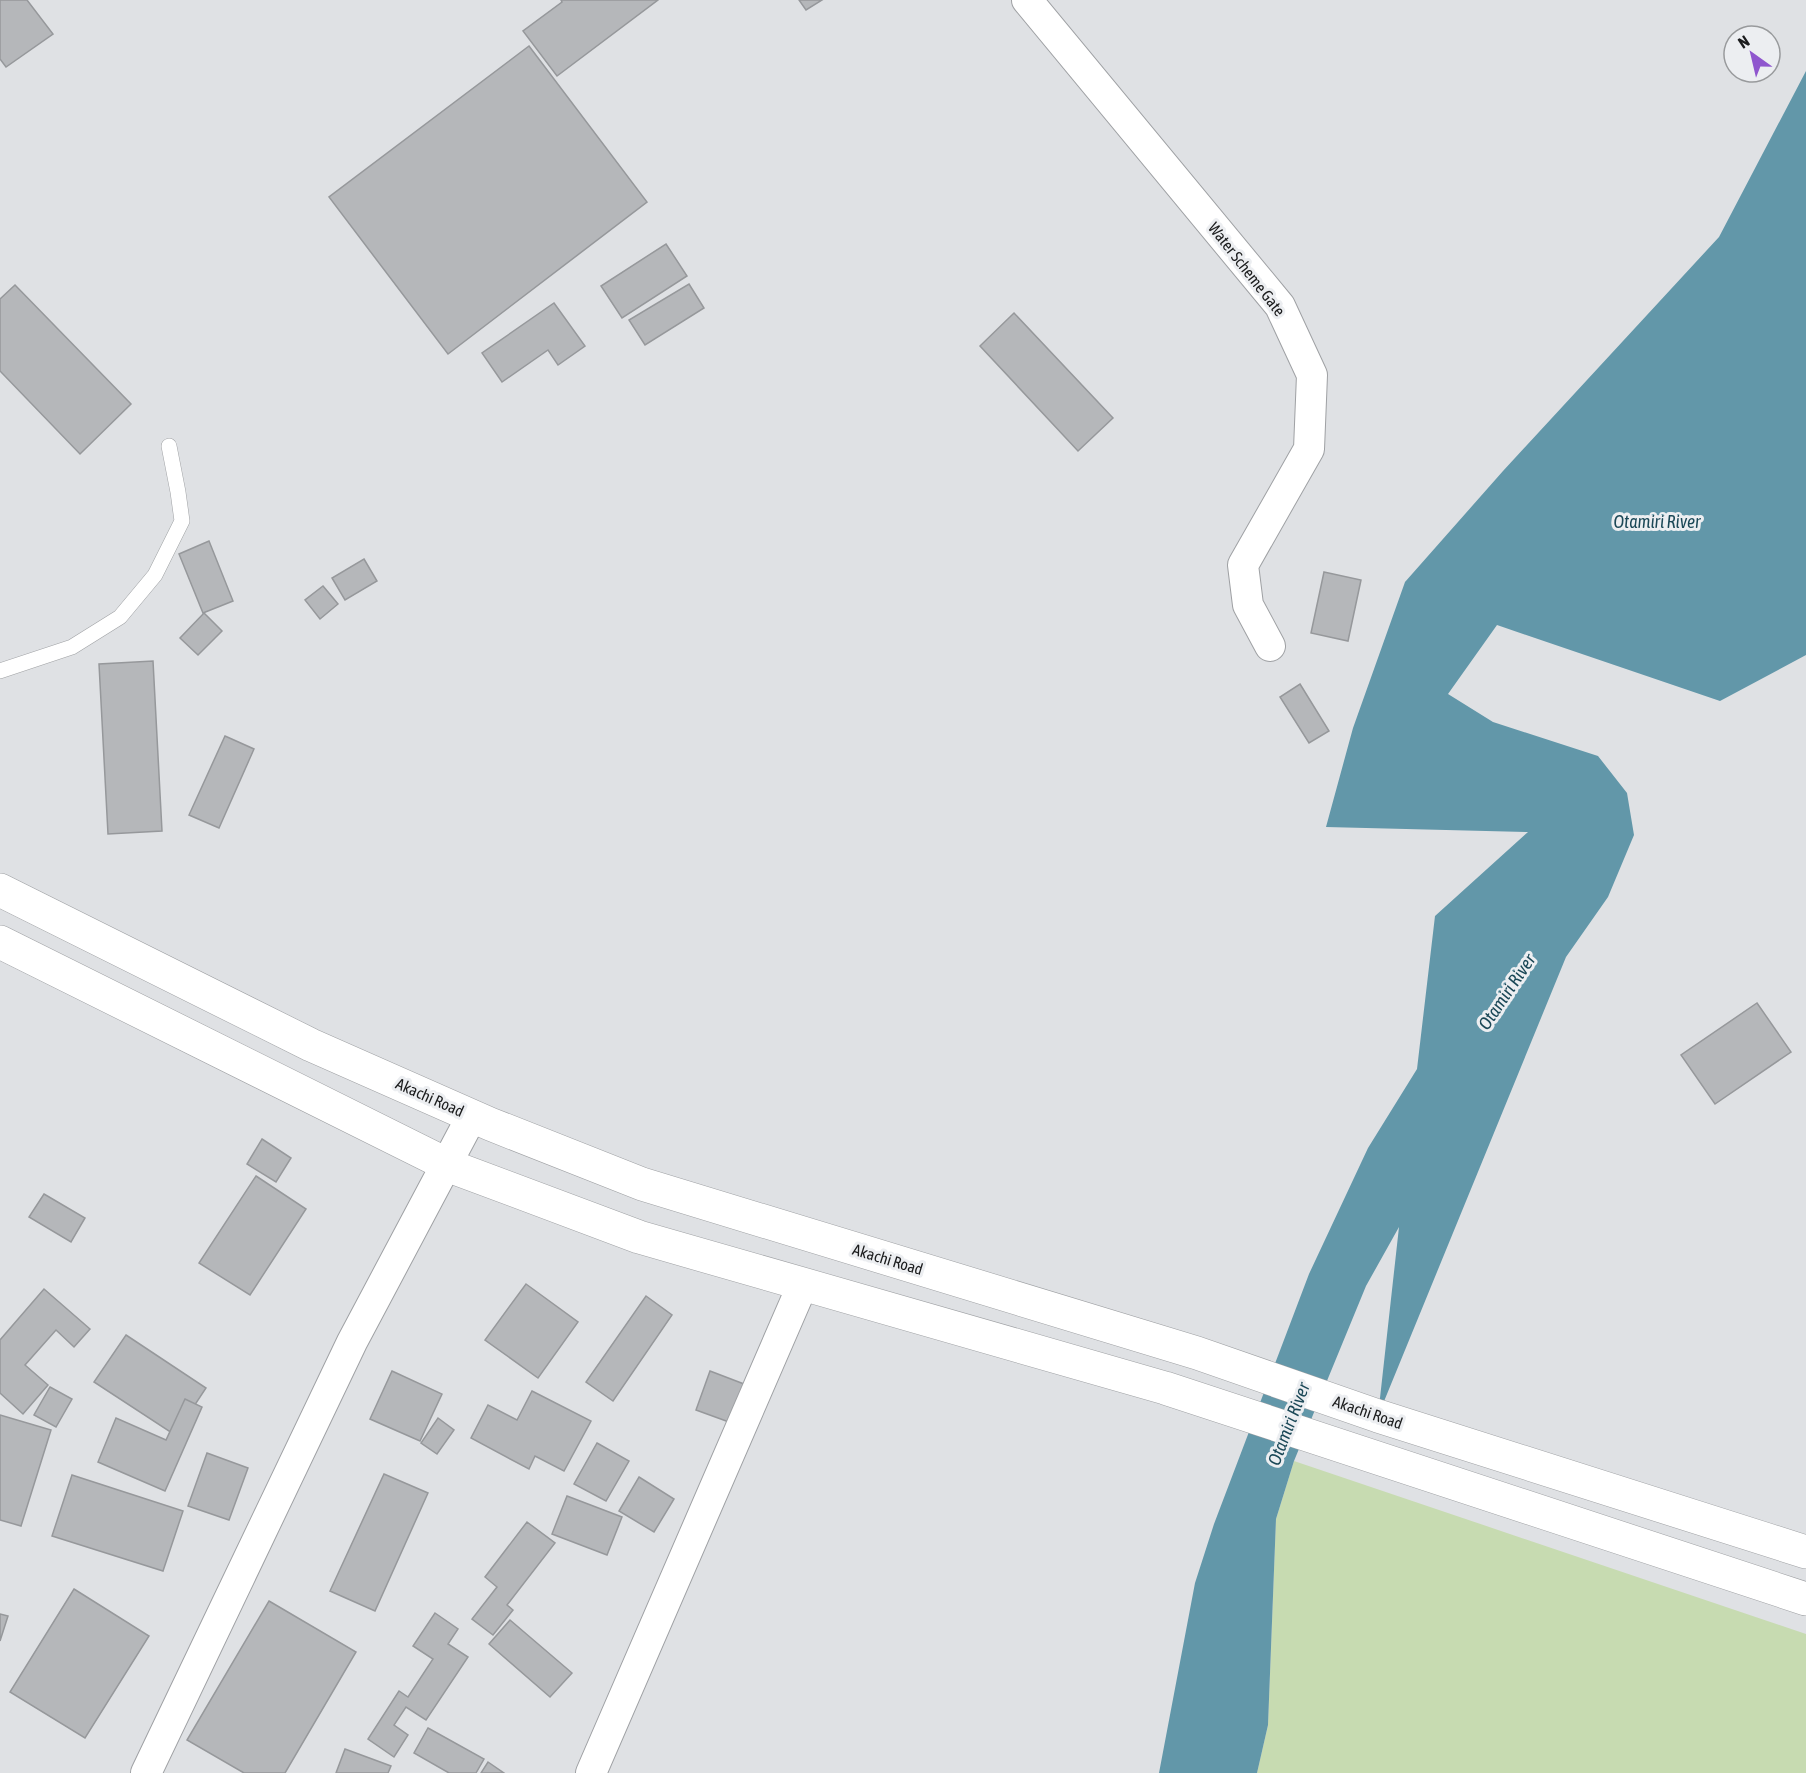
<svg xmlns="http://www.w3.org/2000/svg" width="1806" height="1773" viewBox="0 0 1806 1773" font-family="'Asap Condensed',sans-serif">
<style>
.green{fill:#c7dbb1}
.water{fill:#6297a9}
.building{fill:#b5b7ba;stroke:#96989b;stroke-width:1.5}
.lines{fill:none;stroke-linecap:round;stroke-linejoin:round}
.service-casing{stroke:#9fa1a4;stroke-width:16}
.minor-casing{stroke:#9fa1a4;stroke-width:32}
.secondary-casing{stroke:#9fa1a4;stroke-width:34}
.service{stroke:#fff;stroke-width:15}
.minor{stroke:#fff;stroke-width:30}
.secondary{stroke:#fff;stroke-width:33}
.labels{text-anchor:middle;stroke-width:6;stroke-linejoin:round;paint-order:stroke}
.street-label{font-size:16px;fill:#1b1c1d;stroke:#eceef1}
.water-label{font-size:18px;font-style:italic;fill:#1b4857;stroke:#eceef1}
</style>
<rect width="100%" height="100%" fill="#dfe1e4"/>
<path class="green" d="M1294 1461 1806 1634V1773H1257L1268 1725 1276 1519Z"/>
<path class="water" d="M1806 71V655L1720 701 1497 625 1448 694 1493 722 1598 756 1627 793 1634 835 1608 897 1566 957 1378 1416 1399 1227 1366 1286 1294 1461 1276 1519 1268 1725 1257 1773H1159L1195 1583 1214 1524 1309 1274 1368 1148 1417 1069 1435 916 1528 832 1326 827 1353 728 1405 582 1503 471 1719 237Z"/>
<g class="building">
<path d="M0 0H27L53 34 6 67 0 59Z"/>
<path d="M561 0H658L557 76 523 31 562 2Z"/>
<path d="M799 0H822L806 10Z"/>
<path d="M529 46 647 202 448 354 329 197Z"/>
<path d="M666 244 687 276 622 318 601 286Z"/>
<path d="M689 284 704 308 645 345 629 320Z"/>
<path d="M15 285 131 404 80 454 0 371V299Z"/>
<path d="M554 303 585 346 558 365 548 350 502 382 482 353Z"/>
<path d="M1014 313 1113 418 1078 451 980 346Z"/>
<path d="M209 541 233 601 203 613 179 554Z"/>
<path d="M364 559 377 581 345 600 332 578Z"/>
<path d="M1324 572 1361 580 1348 641 1311 633Z"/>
<path d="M323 586 338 604 320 619 305 600Z"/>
<path d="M204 613 222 631 198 655 180 638Z"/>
<path d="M153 661 162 831 108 834 99 664Z"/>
<path d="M1300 684 1329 731 1309 743 1280 697Z"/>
<path d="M225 736 254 749 219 828 189 815Z"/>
<path d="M1757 1003 1791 1052 1715 1104 1681 1055Z"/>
<path d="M262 1139 291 1158 276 1182 247 1164Z"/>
<path d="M256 1176 306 1209 250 1295 199 1263Z"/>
<path d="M44 1194 85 1218 71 1242 29 1217Z"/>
<path d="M526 1284 578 1322 538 1378 485 1340Z"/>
<path d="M44 1289 90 1329 74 1347 56 1330 25 1365 48 1385 23 1414 0 1393V1340Z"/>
<path d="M646 1296 672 1315 613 1401 586 1382Z"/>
<path d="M126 1335 206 1388 175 1435 94 1382Z"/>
<path d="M392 1371 442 1394 420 1441 370 1419Z"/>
<path d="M710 1371 744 1384 729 1422 696 1410Z"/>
<path d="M50 1387 72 1399 56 1427 34 1415Z"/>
<path d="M532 1391 591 1421 564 1471 535 1456 529 1469 471 1438 488 1405 517 1420Z"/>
<path d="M185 1399 202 1407 165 1491 98 1462 116 1418 166 1440Z"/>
<path d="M0 1415 51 1430 21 1526 0 1520Z"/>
<path d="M438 1418 454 1430 437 1454 421 1443Z"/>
<path d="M597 1443 629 1461 606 1501 574 1484Z"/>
<path d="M207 1453 248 1468 229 1520 188 1506Z"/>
<path d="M384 1474 428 1493 375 1611 330 1591Z"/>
<path d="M72 1475 183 1511 163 1571 52 1536Z"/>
<path d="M639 1477 674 1499 654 1532 619 1511Z"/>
<path d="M567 1496 622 1517 607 1555 552 1534Z"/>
<path d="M527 1522 555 1543 507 1605 513 1610 493 1635 472 1619 497 1587 485 1577Z"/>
<path d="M74 1589 149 1636 85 1738 10 1692Z"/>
<path d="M269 1601 356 1652 285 1773H244L187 1740Z"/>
<path d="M435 1613 458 1629 448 1644 468 1657 426 1720 406 1707 394 1725 408 1735 394 1757 368 1739 399 1691 408 1697 433 1659 413 1646Z"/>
<path d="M0 1614 8 1616 0 1641Z"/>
<path d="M510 1620 572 1673 550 1697 489 1644Z"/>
<path d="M428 1728 484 1759 476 1773H449L414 1753Z"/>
<path d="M345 1749 391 1766 388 1773H336Z"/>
<path d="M488 1762 504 1773H481Z"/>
</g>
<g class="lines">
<defs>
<path id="service" d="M0 671 72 647 120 617 155 575 182 521 178 492 169 446"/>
<g id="minor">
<path d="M1027 0 1280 306 1312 375 1309 449 1243 565 1248 605 1270 646"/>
<path d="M146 1773 352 1342 472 1116"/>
<path d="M591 1773 803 1284"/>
</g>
<g id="secondary">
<path d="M0 890 311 1045 490 1124 642 1184 1197 1353 1378 1416 1806 1552"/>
<path d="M0 942 452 1167 639 1237 1165 1388 1806 1599"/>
</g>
</defs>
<use href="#service" class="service-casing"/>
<use href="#minor" class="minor-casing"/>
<use href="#secondary" class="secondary-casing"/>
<use href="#service" class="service"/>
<use href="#minor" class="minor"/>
<use href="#secondary" class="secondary"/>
</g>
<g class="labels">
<g class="street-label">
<text transform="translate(1247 269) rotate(52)" y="6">Water Scheme Gate</text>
<text transform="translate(430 1097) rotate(24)" y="6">Akachi Road</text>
<text transform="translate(888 1259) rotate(17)" y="6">Akachi Road</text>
<text transform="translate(1368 1412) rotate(19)" y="6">Akachi Road</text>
</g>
<g class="water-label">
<text x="1657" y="528">Otamiri River</text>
<text transform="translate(1507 992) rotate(-56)" y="6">Otamiri River</text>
<text transform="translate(1289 1424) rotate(-69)" y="6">Otamiri River</text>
</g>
</g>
<g transform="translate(1752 54) rotate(326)"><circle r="28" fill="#eceef1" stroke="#989a9c" stroke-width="1.5"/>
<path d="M0-4.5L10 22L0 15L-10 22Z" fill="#8f56ce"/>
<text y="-9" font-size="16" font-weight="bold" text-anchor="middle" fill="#1b1c1d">N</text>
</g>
</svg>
